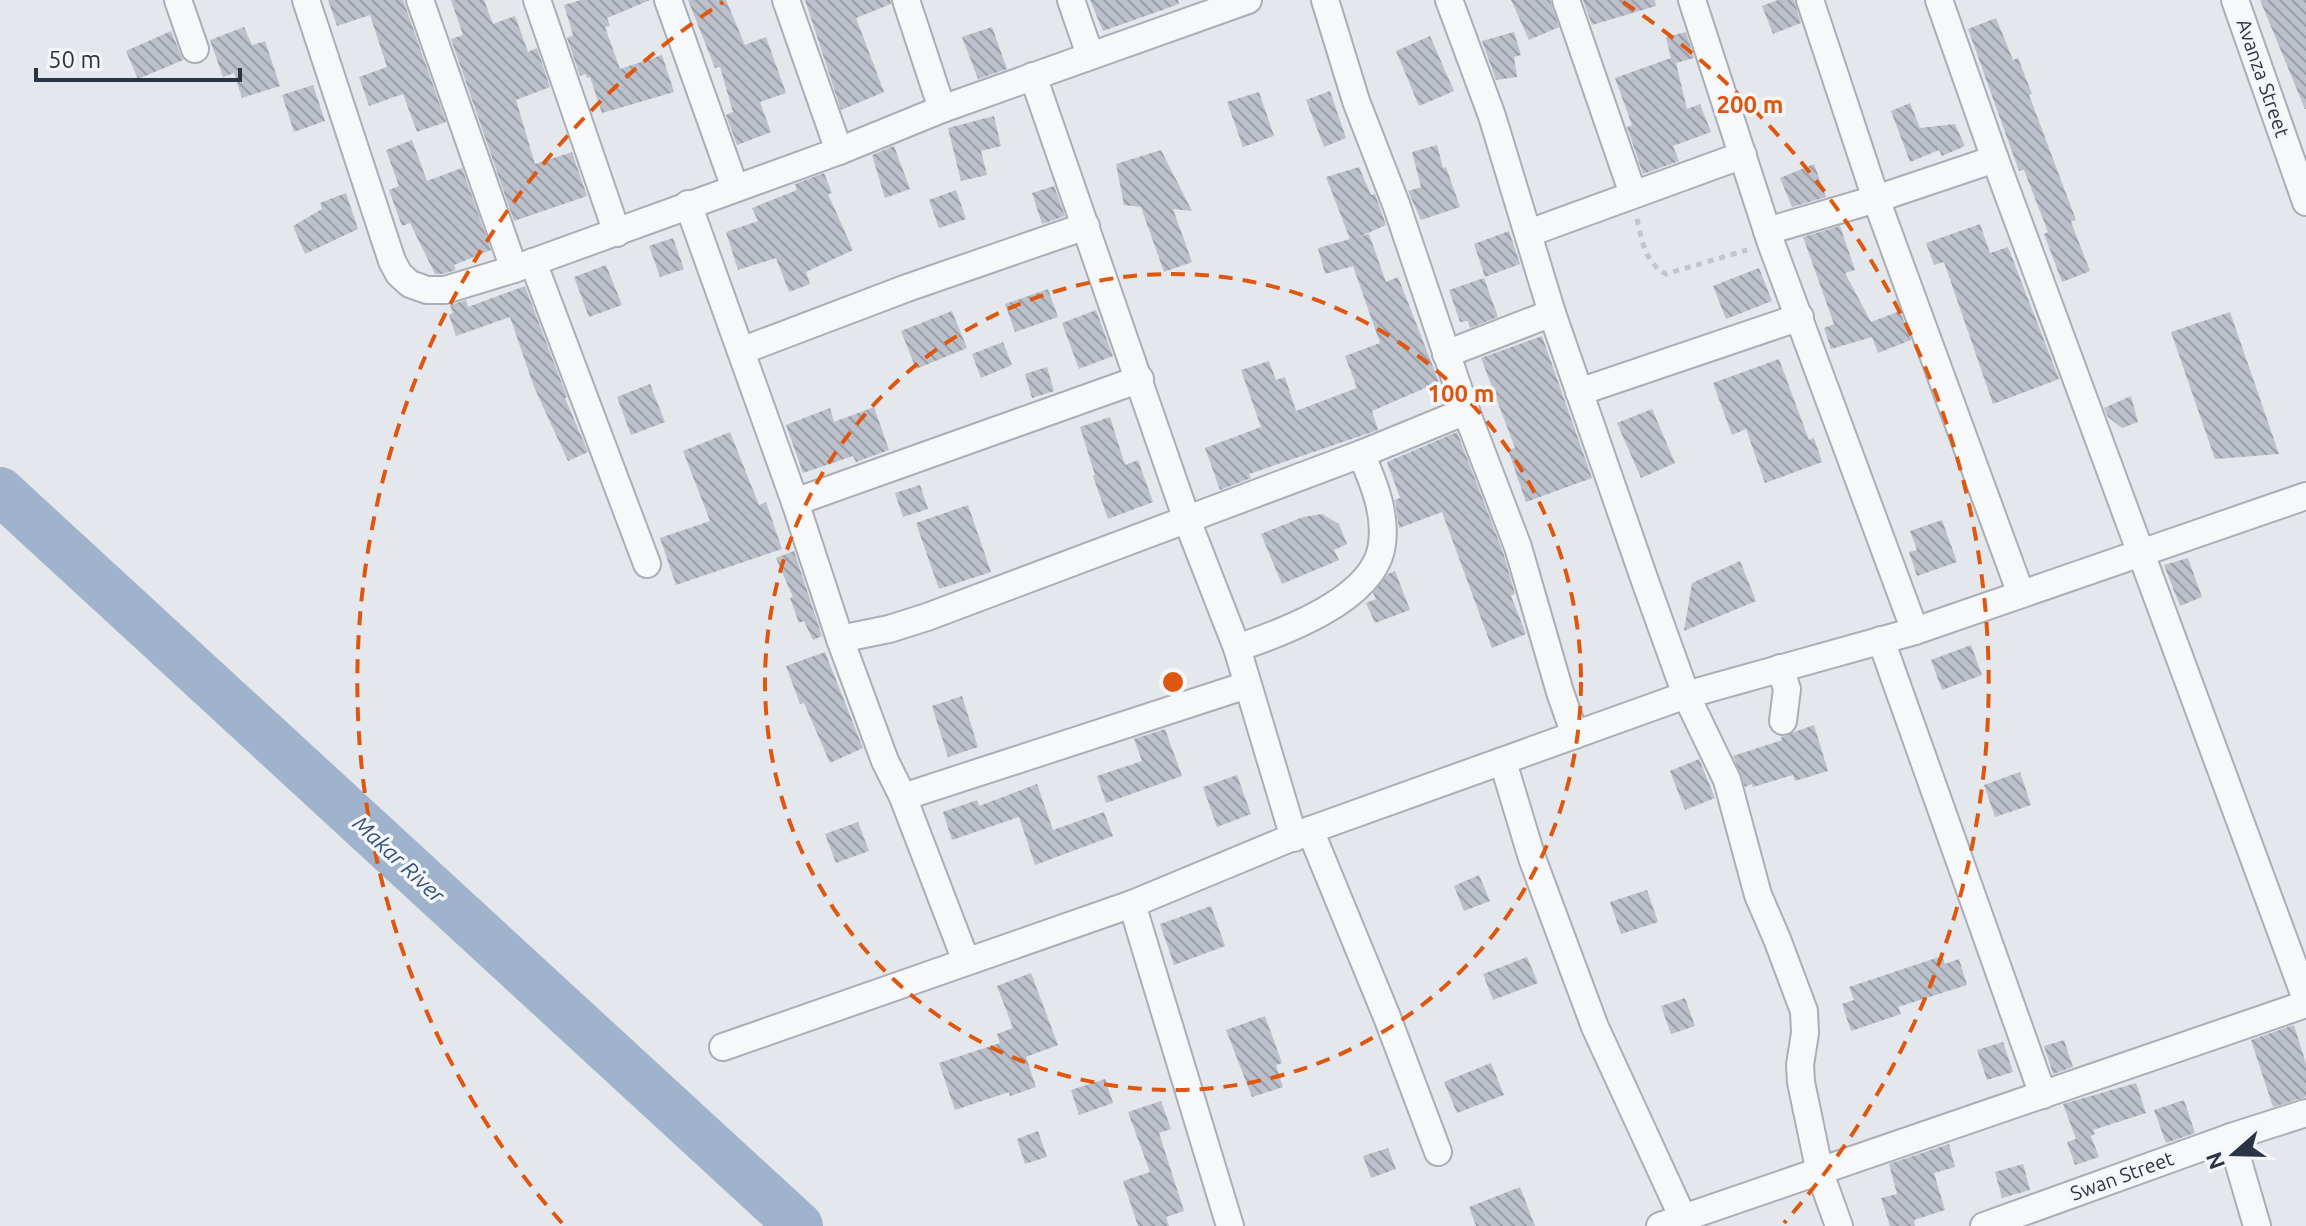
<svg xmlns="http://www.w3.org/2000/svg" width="2306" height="1226" viewBox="0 0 2306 1226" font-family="Ubuntu,sans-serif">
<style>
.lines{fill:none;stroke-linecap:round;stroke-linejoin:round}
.river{stroke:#9fb4cc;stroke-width:48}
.building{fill:url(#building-back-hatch)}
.minor-casing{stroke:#a9aeb7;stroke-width:30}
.path{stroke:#c2c5cb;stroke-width:5;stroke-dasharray:6 6;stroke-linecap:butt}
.minor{stroke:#f7f8fa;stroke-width:26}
.ring{fill:none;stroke:#df570f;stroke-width:4;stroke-dasharray:14 10}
.labels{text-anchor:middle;stroke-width:7;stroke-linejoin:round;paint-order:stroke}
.street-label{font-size:20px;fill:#2b3445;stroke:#f4f6f9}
.water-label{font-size:22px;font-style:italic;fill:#34527a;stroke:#f4f6f9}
.centre{fill:#df570f;stroke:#f4f6f9;stroke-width:4}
.ring-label{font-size:24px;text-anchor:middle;font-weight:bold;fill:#df570f;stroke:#f4f6f9;stroke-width:7;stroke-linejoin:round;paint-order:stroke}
</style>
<defs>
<pattern id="building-back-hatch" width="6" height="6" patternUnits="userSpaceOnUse" patternTransform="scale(2)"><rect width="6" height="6" fill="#bbc0ca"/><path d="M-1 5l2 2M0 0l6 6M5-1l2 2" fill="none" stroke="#989da6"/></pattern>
</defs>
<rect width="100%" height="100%" fill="#e4e7ec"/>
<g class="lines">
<path class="river" d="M0 491 799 1226"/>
</g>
<g class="building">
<path d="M328 0H403L446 122 417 132 403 94 369 106 359 77 387 67 370 15 337 26Z"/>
<path d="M451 0H484L493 24 515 16 528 52 537 48 550 87 516 100 535 164 572 152 587 196 514 221 451 39 463 35Z"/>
<path d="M581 0H650L607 18 610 26 605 27 620 69 662 55 674 92 602 113 590 77 587 78 586 74 580 76 567 38 573 35 564 5Z"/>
<path d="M688 0H726L745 45 766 37 786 93 760 102 771 132 737 145 726 115 733 112 720 67 715 68Z"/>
<path d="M805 0H890L891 4 856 18 884 92 841 110Z"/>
<path d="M1090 0H1178L1179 4 1103 31Z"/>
<path d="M1511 0H1550L1559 27 1529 40Z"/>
<path d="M1583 0H1655L1656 6 1592 25Z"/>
<path d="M1778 0H1794L1801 23 1773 34 1762 6Z"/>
<path d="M2260 0H2306V109H2305Z"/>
<path d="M1996 18 2013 60 2018 58 2032 94 2029 95 2076 220 2071 222 2090 271 2062 282 2044 234 2048 232 2024 170 2019 171 1968 29Z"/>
<path d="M244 27 252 45 265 41 280 86 242 98 234 73 223 77 210 40Z"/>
<path d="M992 27 1007 69 978 79 962 37Z"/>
<path d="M171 31 183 60 138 79 126 51Z"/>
<path d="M1514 32 1521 55 1514 57 1517 77 1496 80 1482 41Z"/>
<path d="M1686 32 1694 58 1676 63 1687 109 1700 104 1711 132 1673 146 1679 161 1643 174 1627 127 1632 125 1615 78 1671 58 1666 37Z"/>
<path d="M1430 36 1454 91 1419 106 1396 51Z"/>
<path d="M313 85 325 121 294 132 282 95Z"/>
<path d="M1330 91 1346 138 1324 147 1306 100Z"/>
<path d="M1259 92 1274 136 1243 147 1227 102Z"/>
<path d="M1910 103 1920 128 1955 124 1965 146 1942 156 1939 150 1910 162 1891 111Z"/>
<path d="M994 116 1001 146 981 151 987 175 961 181 948 128Z"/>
<path d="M412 140 427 181 462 168 491 250 454 265 456 270 443 274H435L410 223 402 226 389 190 399 186 386 150Z"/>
<path d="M1437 145 1443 168 1446 167 1460 207 1421 220 1408 191 1421 187 1412 152Z"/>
<path d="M894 146 910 189 885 198 872 155Z"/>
<path d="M1161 150 1192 211 1173 209 1192 262 1164 272 1141 207 1124 205 1116 164Z"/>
<path d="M1814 164 1826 197 1792 207 1780 178Z"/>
<path d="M1359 167 1371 195 1375 194 1386 225 1359 237 1369 234 1386 282 1398 277 1439 382 1372 411 1378 430 1249 474 1251 478 1220 490 1205 448 1261 427 1241 370 1269 361 1276 380 1285 377 1296 411 1357 388 1345 356 1380 343 1353 266 1325 274 1318 248 1350 239 1326 177Z"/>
<path d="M824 173 832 193 828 194 853 250 806 272 810 284 789 292 776 258 738 270 726 232 758 221 752 208 797 190 795 184Z"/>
<path d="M1054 186 1065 216 1042 224 1032 193Z"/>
<path d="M956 190 966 219 939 228 929 200Z"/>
<path d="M346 193 358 229 305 254 293 226 322 209 320 203Z"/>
<path d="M1980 224 1990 253 2008 247 2059 379 1993 404 1944 262 1934 265 1926 243Z"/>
<path d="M1840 226 1855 270 1845 273 1871 322 1900 311 1911 340 1878 353 1872 337 1831 349 1824 328 1834 324 1803 237Z"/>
<path d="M1509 231 1520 264 1485 277 1474 244Z"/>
<path d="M673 238 684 269 660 277 649 246Z"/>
<path d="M606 265 622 305 589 317 574 277Z"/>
<path d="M1759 268 1772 301 1726 319 1713 286Z"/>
<path d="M1484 278 1498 317 1470 328 1468 321 1460 322 1449 290Z"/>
<path d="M525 286 567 397 565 398 588 452 568 461 534 387 510 317 456 336 449 315 453 313 450 305 466 300 468 307Z"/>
<path d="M1048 289 1058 317 1015 332 1005 304Z"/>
<path d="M1096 310 1113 356 1079 369 1062 323Z"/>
<path d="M952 311 967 348 916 369 901 331Z"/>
<path d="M2230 312 2279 454 2215 459 2171 332Z"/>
<path d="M1542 336 1592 478 1526 502 1508 450 1515 448 1481 358Z"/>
<path d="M1003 342 1012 365 981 378 972 354Z"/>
<path d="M1779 359 1809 440 1814 438 1822 462 1765 483 1746 429 1732 435 1713 383Z"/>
<path d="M1047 367 1054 391 1032 398 1025 374Z"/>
<path d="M650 384 665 422 631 435 617 397Z"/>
<path d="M2131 396 2138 422 2122 428 2108 417 2104 408Z"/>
<path d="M874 407 889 450 856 462 853 456 803 473 786 425 830 408 834 422Z"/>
<path d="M1652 409 1675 463 1641 478 1617 423Z"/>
<path d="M1110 417 1125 465 1138 460 1153 502 1108 519 1093 476 1095 475 1080 427Z"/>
<path d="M730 432 759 505 766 502 782 549 676 585 660 538 710 521 683 451Z"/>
<path d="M1457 432 1503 552 1515 594 1511 596 1526 634 1492 648 1442 512 1399 528 1395 500 1400 498 1387 462Z"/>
<path d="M920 485 928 509 903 517 895 493Z"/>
<path d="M968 505 991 572 939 589 916 523Z"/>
<path d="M1322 514 1339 524 1347 544 1334 550 1339 560 1282 584 1261 534 1303 517Z"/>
<path d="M1942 520 1957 562 1917 576 1909 552 1917 550 1910 531Z"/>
<path d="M794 551 822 636 813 640 804 621 799 623 790 598 793 597 776 558Z"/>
<path d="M2188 558 2202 597 2180 606 2164 565Z"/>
<path d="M1740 561 1756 601 1684 631 1692 583Z"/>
<path d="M1395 571 1410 610 1375 623 1366 603 1376 599 1373 593 1388 574Z"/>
<path d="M1971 645 1982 675 1942 690 1931 660Z"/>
<path d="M825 652 863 748 830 763 804 703 800 704 786 666Z"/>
<path d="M962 696 978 747 948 757 932 706Z"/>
<path d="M1814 725 1828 771 1795 781 1793 775 1753 787 1752 784 1745 787 1733 756 1782 740 1781 737Z"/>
<path d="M1165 729 1182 776 1106 803 1097 776 1142 761 1134 739Z"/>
<path d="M1699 759 1715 798 1685 810 1670 771Z"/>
<path d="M2020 772 2031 805 1995 817 1984 785Z"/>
<path d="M1237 775 1251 814 1217 827 1203 787Z"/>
<path d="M1037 784 1053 830 1104 812 1113 836 1035 865 1019 817 952 840 943 812 977 800 979 806Z"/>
<path d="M858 822 869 851 836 863 825 834Z"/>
<path d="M1479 875 1490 901 1464 911 1454 886Z"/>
<path d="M1647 890 1658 922 1621 934 1610 902Z"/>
<path d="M1211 906 1225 946 1174 965 1160 924Z"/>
<path d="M1942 956 1945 964 1959 959 1967 985 1898 1007 1901 1014 1851 1031 1842 1004 1854 1000 1849 987Z"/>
<path d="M1527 957 1538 983 1493 1000 1483 974Z"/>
<path d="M1031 973 1058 1045 1026 1057 1036 1087 1010 1096 1009 1092 955 1110 939 1063 1000 1043 997 1034 1013 1028 997 986Z"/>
<path d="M1685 998 1695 1026 1671 1034 1661 1006Z"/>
<path d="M1265 1016 1282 1063 1276 1065 1283 1087 1252 1097 1226 1030Z"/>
<path d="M2294 1025 2306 1064V1097L2273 1107 2251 1040Z"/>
<path d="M2064 1040 2073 1067 2053 1074 2044 1046Z"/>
<path d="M2003 1042 2013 1072 1987 1080 1977 1050Z"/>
<path d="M1491 1063 1504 1095 1457 1113 1444 1082Z"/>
<path d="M1105 1079 1113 1103 1079 1115 1071 1090Z"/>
<path d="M2136 1083 2146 1113 2093 1130 2095 1134 2091 1136 2099 1157 2075 1165 2067 1142 2076 1139 2063 1104Z"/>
<path d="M2184 1100 2195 1133 2166 1143 2154 1110Z"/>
<path d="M1161 1101 1171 1129 1159 1133 1184 1211 1166 1217 1161 1201 1169 1226H1138L1123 1181 1150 1172 1128 1112Z"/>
<path d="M1038 1131 1047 1157 1025 1164 1017 1139Z"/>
<path d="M1949 1144 1955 1167 1934 1173 1945 1210 1914 1220 1915 1226H1890L1881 1198 1897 1194 1889 1164Z"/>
<path d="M1388 1148 1396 1169 1371 1178 1363 1156Z"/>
<path d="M2023 1164 2030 1190 2002 1198 1995 1172Z"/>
<path d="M1520 1187 1535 1226H1476L1469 1207Z"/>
</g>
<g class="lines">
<defs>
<g id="minor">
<path d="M178 0 195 49"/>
<path d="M306 0 392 261 399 274 410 284 427 290H445L514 269 839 151 942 109 1248 0"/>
<path d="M420 0 514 269"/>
<path d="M537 0 617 233"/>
<path d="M668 0 735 188"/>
<path d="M786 0 839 151"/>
<path d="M906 0 942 109"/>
<path d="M1071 0 1090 55"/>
<path d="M1325 0 1356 101 1396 204 1466 411 1518 547 1560 692 1575 735"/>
<path d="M1449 0 1492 116 1552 313 1645 581 1686 695 1727 780 1758 895 1777 939 1804 1011 1805 1033 1800 1065 1801 1082 1820 1173 1839 1226"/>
<path d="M1566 0 1633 194"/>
<path d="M1692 0 1771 243 1915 631"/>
<path d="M1810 0 1876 199 2021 594"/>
<path d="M1939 0 1995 159 2306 999"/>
<path d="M2235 0 2306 202"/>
<path d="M1033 76 1187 520 1237 648 1294 838"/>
<path d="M688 204 795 502 840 639 885 761 903 797 966 961"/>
<path d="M1767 231 1876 199 1995 159"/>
<path d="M1529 233 1743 155"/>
<path d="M533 262 647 564"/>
<path d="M741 351 907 288 1086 226"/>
<path d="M1446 354 1552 313"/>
<path d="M1579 392 1800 317"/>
<path d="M795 502 1140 379"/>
<path d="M840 639 889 629 927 617 1361 454 1466 411"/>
<path d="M1881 640 2043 1095"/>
<path d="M1237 648C1282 633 1369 601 1381 550 1388 517 1374 483 1361 454"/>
<path d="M1780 668 1787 689 1783 721"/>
<path d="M1503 762 1532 858 1595 1027 1683 1218"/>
<path d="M903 797 1247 685"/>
<path d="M1310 830 1387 1017 1438 1152"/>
<path d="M1132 904 1230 1226"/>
<path d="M723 1047 1132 904 1310 830 1686 695 1915 631 2306 496"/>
<path d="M2231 1137 2257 1226"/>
<path d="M1660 1226 2306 1004"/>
<path d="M1984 1226 2231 1137 2306 1113"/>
</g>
</defs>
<use href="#minor" class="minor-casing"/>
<path class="path" d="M1637 219C1642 241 1645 263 1666 274L1747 250"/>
<use href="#minor" class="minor"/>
</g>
<g class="ring">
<circle cx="1173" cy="682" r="408"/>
<path d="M562 1223A816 816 0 0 1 723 2M1623 2A816 816 0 0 1 1784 1223"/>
</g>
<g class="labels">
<g class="street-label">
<text transform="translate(2263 78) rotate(71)" y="7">Avanza Street</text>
<text transform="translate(2122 1176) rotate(-20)" y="7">Swan Street</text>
</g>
<g class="water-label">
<text transform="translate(399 859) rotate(43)" y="8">Makar River</text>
</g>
</g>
<circle cx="1173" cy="682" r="12" class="centre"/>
<g class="ring-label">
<text x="1750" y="113">200 m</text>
<text x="1461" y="402">100 m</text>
</g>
<g transform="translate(2234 1154) rotate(250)" stroke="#f4f6f9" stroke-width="6" paint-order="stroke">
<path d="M0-6L14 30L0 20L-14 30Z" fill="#2b3445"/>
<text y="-12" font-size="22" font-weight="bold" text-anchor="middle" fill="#2b3445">N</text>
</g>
<path d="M36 68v12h204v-12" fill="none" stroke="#2b3445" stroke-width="4"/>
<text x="48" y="68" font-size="24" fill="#2b3445" stroke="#f4f6f9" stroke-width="6" paint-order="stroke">50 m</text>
</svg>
